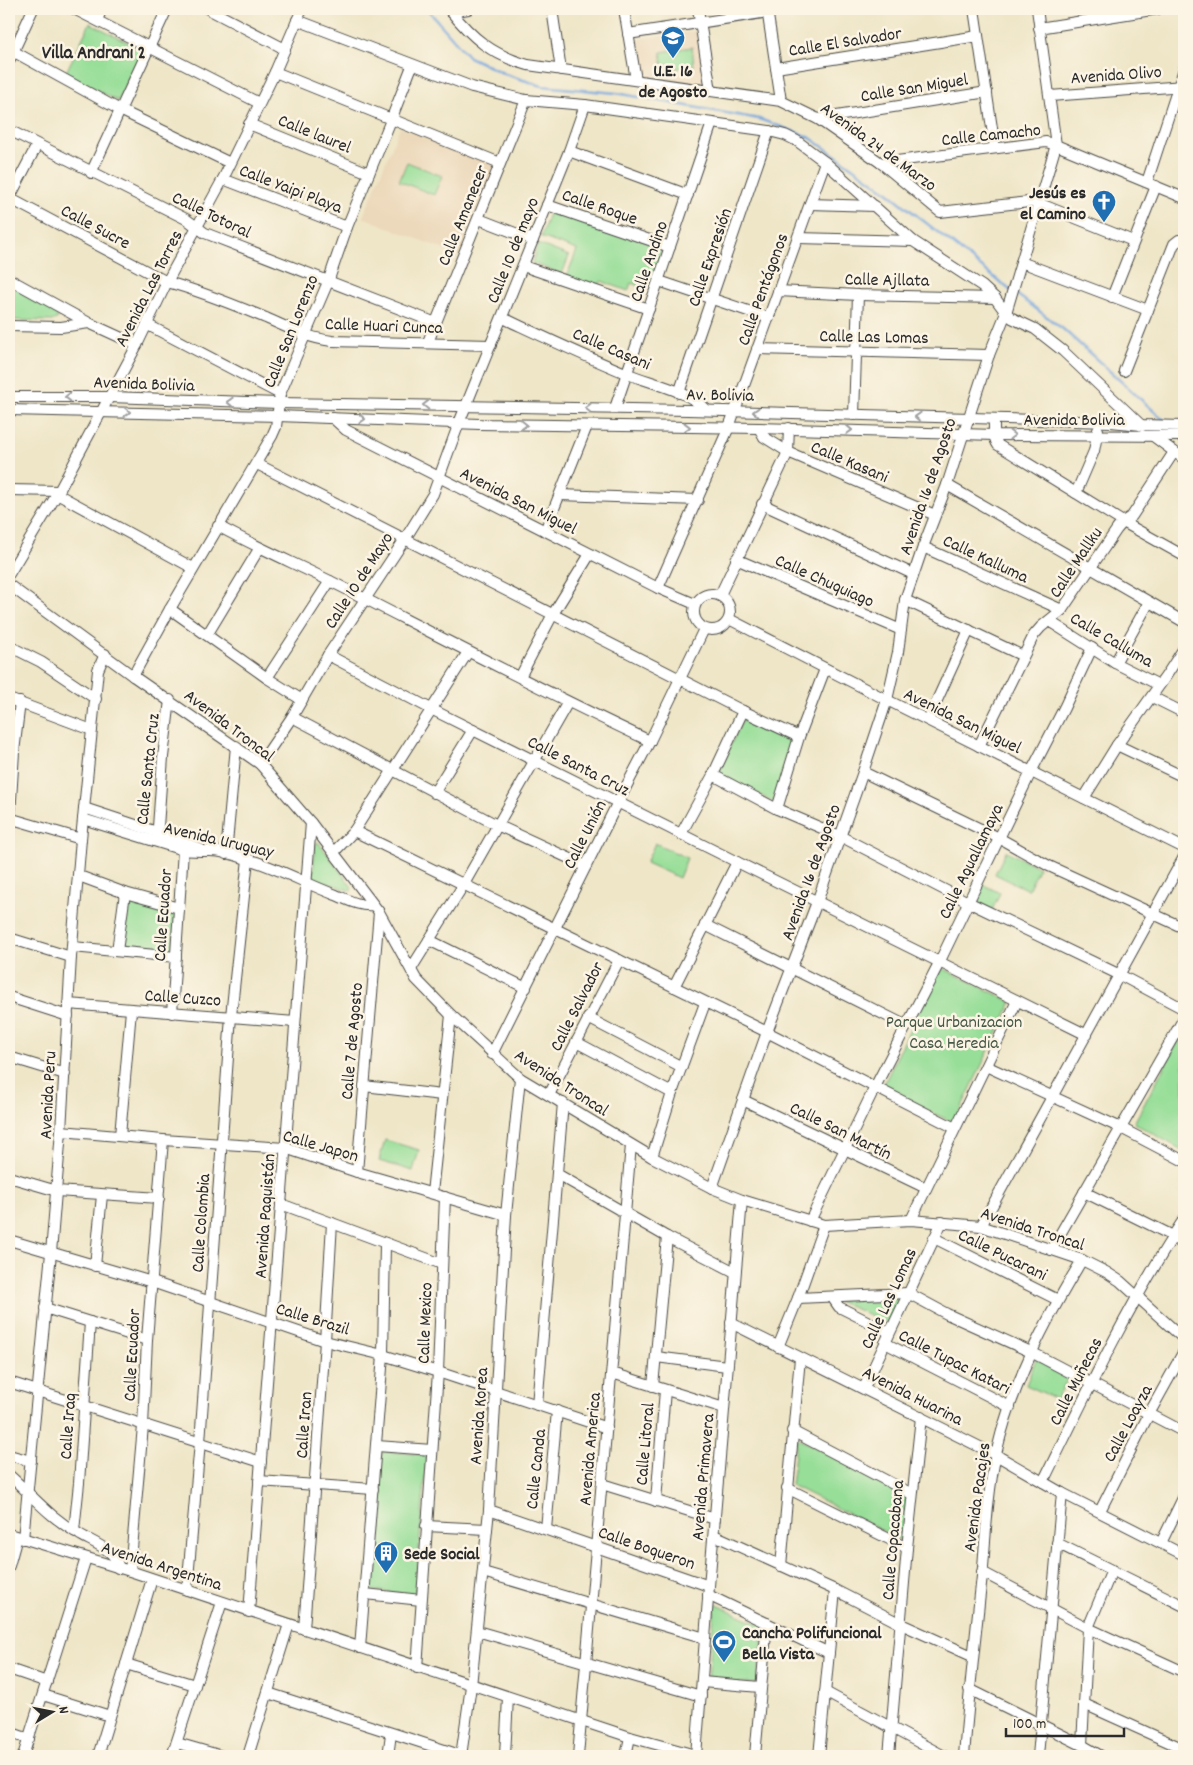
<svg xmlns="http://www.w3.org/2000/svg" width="1193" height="1765" viewBox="0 0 1193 1765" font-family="Dekko,sans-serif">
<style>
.built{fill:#ecd8ba}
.green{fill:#97de98;stroke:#618462}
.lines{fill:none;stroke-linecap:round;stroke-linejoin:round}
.stream{stroke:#6fa3db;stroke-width:2.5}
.minor-casing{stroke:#484743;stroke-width:12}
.minor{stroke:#fff;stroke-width:10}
.oneway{stroke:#a0a0a0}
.labels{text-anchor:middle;stroke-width:5;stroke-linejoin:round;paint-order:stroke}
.street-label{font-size:18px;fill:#2b2b2b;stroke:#fcf5e5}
.poi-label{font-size:18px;font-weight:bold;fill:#2b2b2b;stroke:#fcf5e5;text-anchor:start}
.park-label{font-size:18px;fill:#465846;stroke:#fcf5e5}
.neighbourhood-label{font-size:19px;font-weight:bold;fill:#2b2b2b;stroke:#fcf5e5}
</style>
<rect width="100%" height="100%" fill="#fcf5e5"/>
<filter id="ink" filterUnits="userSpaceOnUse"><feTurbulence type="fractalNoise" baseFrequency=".02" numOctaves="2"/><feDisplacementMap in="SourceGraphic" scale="10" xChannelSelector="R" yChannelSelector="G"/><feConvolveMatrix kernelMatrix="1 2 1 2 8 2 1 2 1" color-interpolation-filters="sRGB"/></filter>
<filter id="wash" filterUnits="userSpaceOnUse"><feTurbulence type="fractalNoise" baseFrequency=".0096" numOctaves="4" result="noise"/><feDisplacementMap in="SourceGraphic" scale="20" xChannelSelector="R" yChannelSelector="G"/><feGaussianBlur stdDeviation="1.12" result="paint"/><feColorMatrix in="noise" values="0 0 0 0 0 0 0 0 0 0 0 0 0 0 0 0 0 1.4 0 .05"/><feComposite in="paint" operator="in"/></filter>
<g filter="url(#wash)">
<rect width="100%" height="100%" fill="#efe6c8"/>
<g class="built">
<path d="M697 31 704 74 703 86 643 77 639 39Z"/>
<path d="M400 127 496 167 460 256 363 217Z"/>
</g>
<g class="green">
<path d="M90 23 143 50 118 101 65 74Z"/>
<path d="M692 47 694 66 663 70 661 52Z"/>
<path d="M407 162 442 176 434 195 399 181Z"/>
<path d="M551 208 663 247 648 289 631 283 628 291 601 281 598 288 566 278 577 250 541 237Z"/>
<path d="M538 244 569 256 562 274 532 263Z"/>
<path d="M9 284 57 311 58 318 52 321 9 320Z"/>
<path d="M743 719 792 742 774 802 717 774Z"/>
<path d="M318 842 352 887 351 891 313 878 315 844Z"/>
<path d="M655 843 687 858 679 878 646 863Z"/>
<path d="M1006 851 1039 867 1028 890 995 874Z"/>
<path d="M984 885 1000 893 992 910 976 902Z"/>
<path d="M128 898 176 913 173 954 123 949Z"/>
<path d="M940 967 1012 1002 954 1123 882 1088Z"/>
<path d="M1184 1030V1151L1134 1123Z"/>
<path d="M385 1140 419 1150 413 1171 379 1161Z"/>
<path d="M899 1298 888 1323 835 1300Z"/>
<path d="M1036 1359 1069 1376 1057 1399 1026 1385Z"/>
<path d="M797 1438 909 1495 903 1541 791 1485Z"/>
<path d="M382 1451 427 1455 415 1595 370 1590Z"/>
<path d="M715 1604 764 1626 757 1684 708 1680Z"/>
</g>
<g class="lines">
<g class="stream">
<path d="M427 9 469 57 505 74 542 86 616 93 759 119 809 137 885 190 1010 290"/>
<path d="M1015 293 1063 329 1166 422"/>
</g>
</g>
</g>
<g filter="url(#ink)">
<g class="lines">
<defs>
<g id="minor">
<path d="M74 9 259 103"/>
<path d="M208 9 285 49"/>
<path d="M449 9C472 38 492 55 528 65L781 101 818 119 881 163 940 212 1029 202 1038 203 1133 241"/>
<path d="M552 9 561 70"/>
<path d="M624 9 636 80"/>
<path d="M698 9 711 91"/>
<path d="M767 9 781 101"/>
<path d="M974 9 995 148"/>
<path d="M451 12 468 9"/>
<path d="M97 20 102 9"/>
<path d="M297 20 472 87 526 100 585 105 769 131 785 135 797 141 825 162 913 241 982 286 995 298 1006 313 1012 318 1035 329 1063 351 1142 426"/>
<path d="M1039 28 1158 9"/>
<path d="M628 34 788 9"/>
<path d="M9 49 120 110 230 163"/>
<path d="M9 61 33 9"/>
<path d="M776 68 978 36"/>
<path d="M275 72 500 163"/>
<path d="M1050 96 1184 86"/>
<path d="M818 119 987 92"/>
<path d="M249 124 369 173"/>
<path d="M9 130 186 219 205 233 436 323"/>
<path d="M569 151 688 195"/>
<path d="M881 163 1046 142 1056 145 1184 198"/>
<path d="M91 173 167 9"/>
<path d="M223 179 347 227"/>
<path d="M1147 182 1184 69"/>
<path d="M9 198 167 282C201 291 234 305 266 318 288 328 308 338 332 341L491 345"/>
<path d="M9 199 37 145"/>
<path d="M810 204 875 206"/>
<path d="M547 205 670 247"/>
<path d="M479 219 533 240"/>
<path d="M798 238 913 241"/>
<path d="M1021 262 1148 310"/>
<path d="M523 266 649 309"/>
<path d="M9 279 89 323 137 345"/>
<path d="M659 281 769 318"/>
<path d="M778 291 858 295 995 298"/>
<path d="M1112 297 1156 186"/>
<path d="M503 318C544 337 586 357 628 374 654 384 687 390 707 410"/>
<path d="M148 325 280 394"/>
<path d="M9 326 61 327 89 323"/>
<path d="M428 342 526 100"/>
<path d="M757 349 989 355"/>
<path d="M1124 371 1174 244 1179 240H1184"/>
<path d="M679 393 769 131"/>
<path d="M9 397H110L279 403 688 410 1111 422 1141 425 1184 426"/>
<path d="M615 408 712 123"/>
<path d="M9 410 278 416 479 424 759 428 995 435 1184 436"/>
<path d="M854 415 858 295"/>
<path d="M333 418 346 430 658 588 695 604"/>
<path d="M994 419C994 428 993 438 998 445L1123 522 1184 556"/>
<path d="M759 428 764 437 788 452 935 515"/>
<path d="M1153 436 1184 459"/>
<path d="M257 464 743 711 799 737"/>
<path d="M947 485 1184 622"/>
<path d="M9 490 59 491"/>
<path d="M1076 493 1094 451 1098 430"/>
<path d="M57 494 193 568"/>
<path d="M560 495 698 500"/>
<path d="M762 504 913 574"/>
<path d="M218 526C260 549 303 567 344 588 446 640 547 693 650 741"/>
<path d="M545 531 587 426"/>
<path d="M923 547 1062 610"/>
<path d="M736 559 901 630"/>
<path d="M9 574 59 491 137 345 167 282 223 179 275 72 302 9"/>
<path d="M9 585 133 676 260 764 311 823 379 912 416 979 451 1015 520 1078 652 1157 712 1188 742 1200 824 1225 911 1220 981 1226 1082 1260 1106 1272 1120 1281 1184 1339"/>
<path d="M658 588 729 427 825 162"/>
<circle cx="712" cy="612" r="18"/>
<path d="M720 595 788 452 789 428"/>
<path d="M905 600 1023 656"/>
<path d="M170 609 267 678 302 700"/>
<path d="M729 619 887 700 1184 848"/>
<path d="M1049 621 1115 663 1159 685"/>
<path d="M207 635 259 549"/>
<path d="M9 646 41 662 96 699"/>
<path d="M328 655 433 710 737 862 1087 1035"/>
<path d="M1115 663 1149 602"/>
<path d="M133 676 170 609 272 436 276 427 280 394 328 282 347 227 391 120 412 66"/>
<path d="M520 677 553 614 590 554"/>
<path d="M267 678 330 581"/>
<path d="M1152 697 1184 713"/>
<path d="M9 699 92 730"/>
<path d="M292 717 497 825 586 866"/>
<path d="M928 720 969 630"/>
<path d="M1117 745 1184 777"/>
<path d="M979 746 1034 635 1041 627 1062 610 1117 529 1123 522 1132 516 1174 452"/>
<path d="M260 764 292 717 328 655 405 539 433 494 459 423 569 151 585 105"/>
<path d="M863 772 999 838 1049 866 1184 928"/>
<path d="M713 775 777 809 840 836 968 902 1120 975 1184 1009"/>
<path d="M434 793 473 730"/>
<path d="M1084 798 1117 745 1166 676 1184 648"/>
<path d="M84 808 178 839 202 850"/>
<path d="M777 809 799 737 825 669"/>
<path d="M9 818 81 839"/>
<path d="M83 819 183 850C192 851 200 851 210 851 222 851 236 855 247 859 279 868 306 884 336 895 348 900 361 907 373 905"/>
<path d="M354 831 767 1032 955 1128"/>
<path d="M9 832 14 752 20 702"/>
<path d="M681 834 713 775 743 711"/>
<path d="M157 841 163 757 170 700"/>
<path d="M334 852 354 831 468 652"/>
<path d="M226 854 236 746"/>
<path d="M79 876 125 893 179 908"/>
<path d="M705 925 907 1026"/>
<path d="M9 938 71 957"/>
<path d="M429 940 526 988"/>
<path d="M73 947 176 957"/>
<path d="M117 951 125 893"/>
<path d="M411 969 464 884 568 702"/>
<path d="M674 987 737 862"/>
<path d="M9 997 68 1016"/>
<path d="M68 1004 295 1022"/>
<path d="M172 1013 183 850"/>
<path d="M588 1018 682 1067"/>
<path d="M576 1042 672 1093"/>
<path d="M492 1054 618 802 650 741 704 629"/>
<path d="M9 1057 65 1074"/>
<path d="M986 1066 1121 1128 1184 1161"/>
<path d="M364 1086 442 1095"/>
<path d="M549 1095 619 960"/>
<path d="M743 1100 926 1188"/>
<path d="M61 1131 163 1140 285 1148 357 1172 506 1215"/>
<path d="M120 1136 131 1010"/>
<path d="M652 1157 672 1093 705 1003"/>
<path d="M357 1172 379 912"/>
<path d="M557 1174 667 1237 735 1272"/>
<path d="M9 1177 57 1191 159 1198"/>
<path d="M712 1188 767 1032 817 902 863 772 887 700 898 652 905 600 923 547 947 485 989 355 1006 313 1056 145 1037 9"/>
<path d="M1084 1192 1173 1236 1184 1246"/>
<path d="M432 1193 451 1015"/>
<path d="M281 1204 442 1264"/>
<path d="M911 1220 1017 1001"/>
<path d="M810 1221 875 1087 939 963 1031 772 1064 708 1092 648"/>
<path d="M981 1226 1184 857"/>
<path d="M934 1238 1058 1300"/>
<path d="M9 1240 152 1282 325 1341 383 1355 438 1372 607 1428"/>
<path d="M1051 1250 1184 1018"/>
<path d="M95 1266 102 1195"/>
<path d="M832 1297 839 1307 889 1332"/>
<path d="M798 1298 908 1293 947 1314 1031 1352 1184 1432"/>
<path d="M45 1308 147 1340"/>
<path d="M731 1323 996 1455 1062 1493 1184 1555"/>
<path d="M885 1343 1010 1407"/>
<path d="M778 1347 798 1298 824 1225"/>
<path d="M656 1357 727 1366"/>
<path d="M612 1373 724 1408"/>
<path d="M9 1382 261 1462"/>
<path d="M653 1386 667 1237"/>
<path d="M864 1388 942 1222"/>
<path d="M537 1405 563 1103"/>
<path d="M792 1431 912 1494"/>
<path d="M377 1446 432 1450"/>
<path d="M9 1455 31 1461"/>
<path d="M9 1475C34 1497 49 1517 79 1534 91 1542 119 1551 118 1568"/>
<path d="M259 1481 373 1489"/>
<path d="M1043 1482C1087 1392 1130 1302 1184 1219"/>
<path d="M602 1484 715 1519"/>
<path d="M787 1488 907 1548"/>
<path d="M656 1501 665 1390"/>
<path d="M489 1510 709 1586"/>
<path d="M1100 1511 1149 1414 1184 1351"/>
<path d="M426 1526 487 1529"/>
<path d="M546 1529 557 1411"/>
<path d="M74 1531 79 1483 90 1322"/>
<path d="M9 1534 130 1571 630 1737 699 1756"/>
<path d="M714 1535 835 1590 901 1624 972 1656"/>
<path d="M23 1539 51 1253 61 1131 71 957 81 839 98 670 105 654"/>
<path d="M1057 1543 1184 1606"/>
<path d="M1161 1543 1184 1496"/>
<path d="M9 1566 17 1537"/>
<path d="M781 1566 800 1358"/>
<path d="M130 1571 143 1426 147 1340 163 1140"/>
<path d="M483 1572 705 1638"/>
<path d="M982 1572 1088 1628 1184 1672"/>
<path d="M187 1590 200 1442 231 1016 248 859"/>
<path d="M365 1594 421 1600"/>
<path d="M708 1595 829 1653"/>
<path d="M249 1612 311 823"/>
<path d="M304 1629 325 1341 332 1223"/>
<path d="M477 1631 701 1696"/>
<path d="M360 1648 383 1355 385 1243"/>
<path d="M126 1664 195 1685"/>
<path d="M417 1668 438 1372 445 1197"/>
<path d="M9 1669 47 1682"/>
<path d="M702 1682 760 1687"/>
<path d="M969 1689 1082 1745 1101 1756"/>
<path d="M825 1692 944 1756"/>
<path d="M268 1693 463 1756"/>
<path d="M43 1695 110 1716"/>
<path d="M1084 1704 1184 1749"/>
<path d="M9 1732 29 1739"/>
<path d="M177 1743 222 1756"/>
<path d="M1082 1745 1088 1628 1112 1570"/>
<path d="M23 1756 86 1558"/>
<path d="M98 1756 152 1579"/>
<path d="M172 1756 222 1602"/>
<path d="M248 1756 289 1624"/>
<path d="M388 1756 391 1734"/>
<path d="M461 1756 471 1686 489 1510 506 1215 520 1078"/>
<path d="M505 1756 508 1697"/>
<path d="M578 1756 631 1145"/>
<path d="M626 1756 630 1737"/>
<path d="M696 1756 709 1586 742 1200"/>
<path d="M755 1756 767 1623"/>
<path d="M819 1756 835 1590"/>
<path d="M889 1756 907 1548 921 1417"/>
<path d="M964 1756C969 1693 976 1630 983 1567 986 1530 988 1491 996 1454 1012 1384 1045 1321 1082 1260"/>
<path d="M1038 1756 1062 1493"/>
</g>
</defs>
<use href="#minor" class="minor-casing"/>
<use href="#minor" class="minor"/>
</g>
<defs><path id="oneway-chevron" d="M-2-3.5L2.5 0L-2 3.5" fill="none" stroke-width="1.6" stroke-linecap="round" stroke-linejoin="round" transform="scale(1.25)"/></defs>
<g class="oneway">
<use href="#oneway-chevron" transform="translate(68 397) rotate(-180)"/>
<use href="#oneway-chevron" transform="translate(230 402) rotate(-178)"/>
<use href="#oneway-chevron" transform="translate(426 405) rotate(-179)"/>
<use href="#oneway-chevron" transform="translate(588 408) rotate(-179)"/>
<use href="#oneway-chevron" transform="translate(127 412) rotate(1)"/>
<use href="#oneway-chevron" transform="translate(756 412) rotate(-178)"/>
<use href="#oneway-chevron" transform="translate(918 417) rotate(-178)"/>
<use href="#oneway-chevron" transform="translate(362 419) rotate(2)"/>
<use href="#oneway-chevron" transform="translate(524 425) rotate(1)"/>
<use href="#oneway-chevron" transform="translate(687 427)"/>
<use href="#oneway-chevron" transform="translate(849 430) rotate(2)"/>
<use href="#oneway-chevron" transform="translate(1012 435)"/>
</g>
</g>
<defs>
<symbol id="school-pin" viewBox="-11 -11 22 30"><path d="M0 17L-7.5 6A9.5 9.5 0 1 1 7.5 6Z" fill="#1f6fb2" stroke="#fcf5e5"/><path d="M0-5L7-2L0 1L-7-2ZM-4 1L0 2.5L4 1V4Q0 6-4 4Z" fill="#fff"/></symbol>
<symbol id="church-pin" viewBox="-11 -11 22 30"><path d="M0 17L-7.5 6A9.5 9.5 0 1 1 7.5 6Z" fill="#1f6fb2" stroke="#fcf5e5"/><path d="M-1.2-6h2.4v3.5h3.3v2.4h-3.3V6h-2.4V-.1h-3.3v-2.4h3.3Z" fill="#fff"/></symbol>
<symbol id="building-pin" viewBox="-11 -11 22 30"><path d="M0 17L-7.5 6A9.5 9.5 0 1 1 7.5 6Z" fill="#1f6fb2" stroke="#fcf5e5"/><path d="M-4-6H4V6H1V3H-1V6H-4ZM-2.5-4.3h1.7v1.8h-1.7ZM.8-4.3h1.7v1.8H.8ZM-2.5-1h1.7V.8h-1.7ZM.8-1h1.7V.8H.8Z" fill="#fff"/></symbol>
<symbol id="stadium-pin" viewBox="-11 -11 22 30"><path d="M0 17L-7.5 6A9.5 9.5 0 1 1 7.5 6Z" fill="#1f6fb2" stroke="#fcf5e5"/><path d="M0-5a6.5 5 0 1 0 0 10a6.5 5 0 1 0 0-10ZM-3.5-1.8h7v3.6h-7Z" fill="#fff"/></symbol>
</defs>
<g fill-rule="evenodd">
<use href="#school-pin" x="659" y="24" width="28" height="38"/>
<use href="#church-pin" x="1090" y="188" width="28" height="38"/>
<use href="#building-pin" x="372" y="1539" width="28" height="38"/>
<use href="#stadium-pin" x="710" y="1628" width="28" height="38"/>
</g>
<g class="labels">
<g class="street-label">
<text transform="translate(845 41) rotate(-9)" y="6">Calle El Salvador</text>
<text transform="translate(1116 74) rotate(-4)" y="6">Avenida Olivo</text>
<text transform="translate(914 87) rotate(-9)" y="6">Calle San Miguel</text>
<text transform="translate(315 133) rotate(22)" y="6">Calle laurel</text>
<text transform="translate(991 134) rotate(-6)" y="6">Calle Camacho</text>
<text transform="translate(879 146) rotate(36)" y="6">Avenida 24 de Marzo</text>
<text transform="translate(291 188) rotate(21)" y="6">Calle Yaipi Playa</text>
<text transform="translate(600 206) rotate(19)" y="6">Calle Roque</text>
<text transform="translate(212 214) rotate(26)" y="6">Calle Totoral</text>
<text transform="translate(462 215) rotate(-68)" y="6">Calle Amanecer</text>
<text transform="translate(96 226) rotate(28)" y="6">Calle Sucre</text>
<text transform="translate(512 250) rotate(-68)" y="6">Calle 10 de mayo</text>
<text transform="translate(709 257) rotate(-71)" y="6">Calle Expresión</text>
<text transform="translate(648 261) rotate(-71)" y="6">Calle Andino</text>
<text transform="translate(887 279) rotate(1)" y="6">Calle Ajllata</text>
<text transform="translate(148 288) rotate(-63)" y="6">Avenida Las Torres</text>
<text transform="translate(762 289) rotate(-70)" y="6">Calle Pentágonos</text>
<text transform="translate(384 325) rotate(2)" y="6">Calle Huari Cunca</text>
<text transform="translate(290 331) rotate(-68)" y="6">Calle San Lorenzo</text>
<text transform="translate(874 336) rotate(1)" y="6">Calle Las Lomas</text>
<text transform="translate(612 348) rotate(23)" y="6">Calle Casani</text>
<text transform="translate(144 383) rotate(2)" y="6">Avenida Bolivia</text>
<text transform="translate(720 394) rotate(1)" y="6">Av. Bolivia</text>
<text x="1074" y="425">Avenida Bolivia</text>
<text transform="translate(850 461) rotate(23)" y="6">Calle Kasani</text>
<text transform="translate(927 486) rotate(-71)" y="6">Avenida 16 de Agosto</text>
<text transform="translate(519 500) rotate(27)" y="6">Avenida San Miguel</text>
<text transform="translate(986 558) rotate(25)" y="6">Calle Kalluma</text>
<text transform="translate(1075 562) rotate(-56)" y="6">Calle Mallku</text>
<text transform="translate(358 580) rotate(-57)" y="6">Calle 10 de Mayo</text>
<text transform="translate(825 580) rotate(24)" y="6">Calle Chuquiago</text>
<text transform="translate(1112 639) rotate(30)" y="6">Calle Calluma</text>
<text transform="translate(963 720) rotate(26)" y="6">Avenida San Miguel</text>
<text transform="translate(230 725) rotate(37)" y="6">Avenida Troncal</text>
<text transform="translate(579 765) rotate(27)" y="6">Calle Santa Cruz</text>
<text transform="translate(147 769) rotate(-84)" y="6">Calle Santa Cruz</text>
<text transform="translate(584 834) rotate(-63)" y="6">Calle Unión</text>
<text transform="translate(219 839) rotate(13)" y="6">Avenida Uruguay</text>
<text transform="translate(970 861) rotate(-64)" y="6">Calle Aguallamaya</text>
<text transform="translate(810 872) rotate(-70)" y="6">Avenida 16 de Agosto</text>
<text transform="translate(162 915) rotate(-86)" y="6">Calle Ecuador</text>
<text transform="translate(183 997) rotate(4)" y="6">Calle Cuzco</text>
<text transform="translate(576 1006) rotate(-63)" y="6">Calle Salvador</text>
<text transform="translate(351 1041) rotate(-85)" y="6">Calle 7 de Agosto</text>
<text transform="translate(562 1082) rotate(33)" y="6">Avenida Troncal</text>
<text transform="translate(47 1095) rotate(-87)" y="6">Avenida Peru</text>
<text transform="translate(841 1130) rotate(26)" y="6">Calle San Martín</text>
<text transform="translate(321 1145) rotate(16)" y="6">Calle Japon</text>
<text transform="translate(264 1216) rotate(-86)" y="6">Avenida Paquistán</text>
<text transform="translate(200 1223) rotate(-86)" y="6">Calle Colombia</text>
<text transform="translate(1033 1228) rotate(18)" y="6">Avenida Troncal</text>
<text transform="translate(1003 1254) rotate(26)" y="6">Calle Pucarani</text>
<text transform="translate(888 1298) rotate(-65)" y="6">Calle Las Lomas</text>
<text transform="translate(313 1318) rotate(17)" y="6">Calle Brazil</text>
<text transform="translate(424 1323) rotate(-88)" y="6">Calle Mexico</text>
<text transform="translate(131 1355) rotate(-87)" y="6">Calle Ecuador</text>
<text transform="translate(955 1361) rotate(27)" y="6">Calle Tupac Katari</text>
<text transform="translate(1075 1381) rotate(-63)" y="6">Calle Muñecas</text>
<text transform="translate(913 1395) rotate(27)" y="6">Avenida Huarina</text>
<text transform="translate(478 1416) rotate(-86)" y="6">Avenida Korea</text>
<text transform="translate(1127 1423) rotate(-62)" y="6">Calle Loayza</text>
<text transform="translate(303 1425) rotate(-86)" y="6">Calle Iran</text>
<text transform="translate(67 1426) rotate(-86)" y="6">Calle Iraq</text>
<text transform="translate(644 1444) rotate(-85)" y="6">Calle Litoral</text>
<text transform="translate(589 1449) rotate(-85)" y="6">Avenida America</text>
<text transform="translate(535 1469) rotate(-84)" y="6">Calle Canda</text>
<text transform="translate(702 1477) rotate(-85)" y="6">Avenida Primavera</text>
<text transform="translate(976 1497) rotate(-82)" y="6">Avenida Pacajes</text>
<text transform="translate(892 1540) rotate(-85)" y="6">Calle Copacabana</text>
<text transform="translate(647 1547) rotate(19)" y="6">Calle Boqueron</text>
<text transform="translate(162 1565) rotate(18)" y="6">Avenida Argentina</text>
</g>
<g class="poi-label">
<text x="673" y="76" text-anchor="middle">U.E. 16<tspan x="673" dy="21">de Agosto</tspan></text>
<text x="1086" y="198" text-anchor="end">Jesús es<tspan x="1086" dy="21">el Camino</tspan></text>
<text x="404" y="1559">Sede Social</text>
<text x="742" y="1638">Cancha Polifuncional<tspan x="742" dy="21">Bella Vista</tspan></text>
</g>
<g class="park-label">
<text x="954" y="1027">Parque Urbanizacion<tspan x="954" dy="21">Casa Heredia</tspan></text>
</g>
<g class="neighbourhood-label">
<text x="94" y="58">Villa Andrani 2</text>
</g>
</g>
<rect width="1193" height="1765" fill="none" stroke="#fcf5e5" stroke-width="30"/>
<g transform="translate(52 1712) rotate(80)" stroke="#fcf5e5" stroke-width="4" paint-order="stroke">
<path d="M0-4L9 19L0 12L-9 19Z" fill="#2b2b2b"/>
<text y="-8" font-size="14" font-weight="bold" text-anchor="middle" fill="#2b2b2b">N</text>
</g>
<path d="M1006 1728v8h118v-8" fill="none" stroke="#2b2b2b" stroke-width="2.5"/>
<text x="1013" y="1728" font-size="15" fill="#2b2b2b" stroke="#fcf5e5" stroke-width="4" paint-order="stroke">100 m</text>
</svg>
